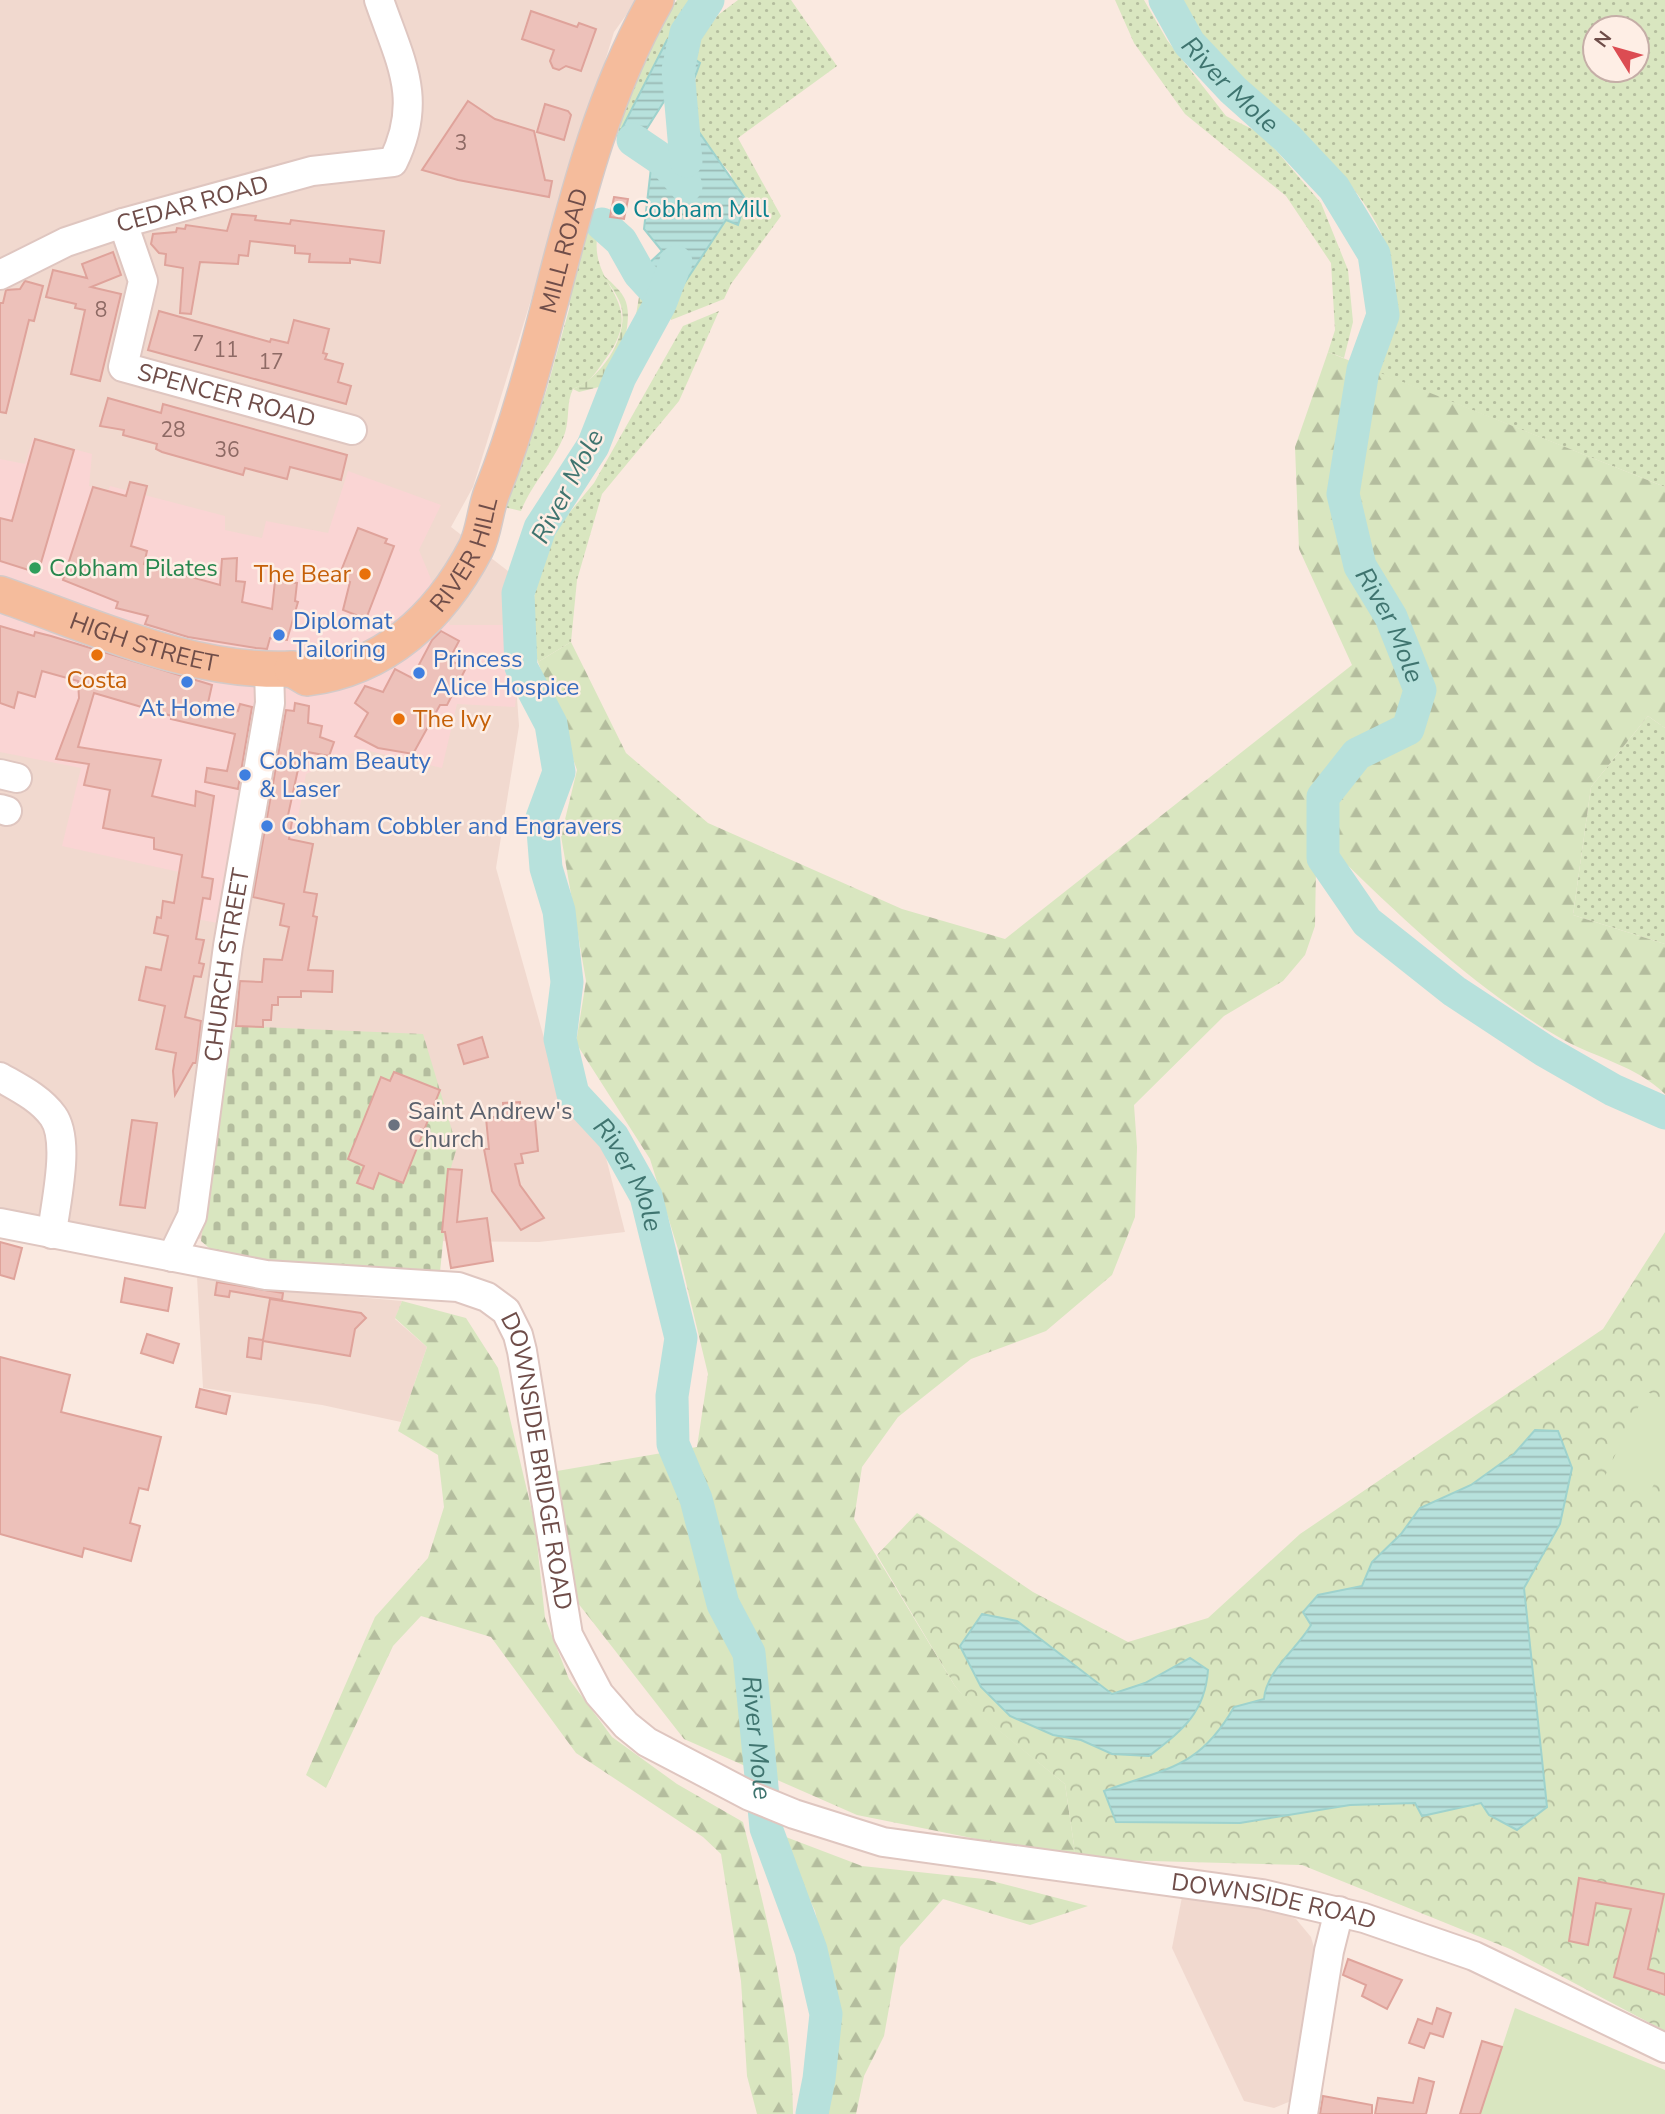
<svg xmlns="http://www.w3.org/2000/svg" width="1665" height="2114" viewBox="0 0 1665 2114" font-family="'Nunito Sans',sans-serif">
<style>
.residential{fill:#f1d9cf}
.commercial{fill:#fad5d4}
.grass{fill:url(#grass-dots);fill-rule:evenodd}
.forest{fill:url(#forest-firs)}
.wetland{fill:url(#wetland-marsh)}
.cemetery{fill:url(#cemetery-stones)}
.park{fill:url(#park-crowns)}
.garden{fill:#d9e6c0}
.water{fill:url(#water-rules);stroke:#9ed2cd;stroke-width:2}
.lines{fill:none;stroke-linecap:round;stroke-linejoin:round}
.river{stroke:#b7e1dc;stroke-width:33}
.building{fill:#edc1ba;stroke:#dfa39b;stroke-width:2}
.minor-casing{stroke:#dfc6c0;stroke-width:32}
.major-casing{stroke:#d4cac8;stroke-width:38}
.minor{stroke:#fff;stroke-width:28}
.major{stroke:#f5bc9c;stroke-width:35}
.culture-dot{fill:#0f9aa8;stroke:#feeee5;stroke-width:2.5}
.leisure-dot{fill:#2e9e5b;stroke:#feeee5;stroke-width:2.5}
.food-dot{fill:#e8710a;stroke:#feeee5;stroke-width:2.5}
.shop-dot{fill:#3f7fe0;stroke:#feeee5;stroke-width:2.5}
.worship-dot{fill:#6b7280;stroke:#feeee5;stroke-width:2.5}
.labels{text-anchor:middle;stroke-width:5;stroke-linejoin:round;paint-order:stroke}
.number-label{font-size:21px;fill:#8e6a65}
.street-label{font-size:24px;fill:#6f4d49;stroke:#feeee5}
.culture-label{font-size:24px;fill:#0d838f;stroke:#feeee5;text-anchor:start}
.leisure-label{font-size:24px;fill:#27864d;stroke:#feeee5;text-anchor:start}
.food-label{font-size:24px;fill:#c56008;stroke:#feeee5;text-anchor:end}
.shop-label{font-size:24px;fill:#366cbe;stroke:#feeee5;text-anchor:start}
.worship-label{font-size:24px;fill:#5b616d;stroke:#feeee5;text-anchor:start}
.water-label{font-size:26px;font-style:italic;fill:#3f746f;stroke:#feeee5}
</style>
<defs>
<pattern id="grass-dots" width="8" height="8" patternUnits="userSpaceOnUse" patternTransform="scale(1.75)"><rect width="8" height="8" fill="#d9e6c0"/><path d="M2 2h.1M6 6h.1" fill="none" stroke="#b4bd9e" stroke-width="1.8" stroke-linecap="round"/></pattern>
<pattern id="forest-firs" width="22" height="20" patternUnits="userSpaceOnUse" patternTransform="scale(1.75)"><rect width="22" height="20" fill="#d9e6c0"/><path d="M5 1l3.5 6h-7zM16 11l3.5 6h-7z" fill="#b4bd9e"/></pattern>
<pattern id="wetland-marsh" width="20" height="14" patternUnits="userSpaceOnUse" patternTransform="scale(1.75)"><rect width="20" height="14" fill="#d9e6c0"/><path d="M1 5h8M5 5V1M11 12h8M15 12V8" fill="none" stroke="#b4bd9e"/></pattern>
<pattern id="cemetery-stones" width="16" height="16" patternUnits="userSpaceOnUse" patternTransform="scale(1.75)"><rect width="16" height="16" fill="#d9e6c0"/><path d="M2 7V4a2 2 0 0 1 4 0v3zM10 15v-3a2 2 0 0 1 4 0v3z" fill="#b4bd9e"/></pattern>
<pattern id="park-crowns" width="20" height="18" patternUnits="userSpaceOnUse" patternTransform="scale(1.75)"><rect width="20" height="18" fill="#d9e6c0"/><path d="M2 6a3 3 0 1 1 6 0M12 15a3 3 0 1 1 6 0" fill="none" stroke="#b4bd9e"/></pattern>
<pattern id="water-rules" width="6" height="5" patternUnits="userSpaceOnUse" patternTransform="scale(1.75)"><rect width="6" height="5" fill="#b7e1dc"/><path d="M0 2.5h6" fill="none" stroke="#99b9b4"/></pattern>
</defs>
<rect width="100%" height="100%" fill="#fae9e0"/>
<g class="residential">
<path d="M0 0H637L614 32 473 487 451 527 508 571 519 726 496 868 561 1098 602 1142 625 1232 539 1242 138 1238 0 1208Z"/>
<path d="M197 1277 280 1290 402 1301 395 1319 427 1347 401 1422 322 1405 203 1388Z"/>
<path d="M1182 1897 1269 1909 1296 1919 1311 1937 1318 1961 1291 2101 1274 2108 1244 2101 1172 1948Z"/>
</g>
<path class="commercial" d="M33 438 92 454 89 486 108 491 110 486 225 516V530L262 538 266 521 328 533 348 471 441 505 419 550 450 625H512L517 688 515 707 457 704 442 768 361 749 306 774 294 839 261 834 244 928 170 914 179 872 62 846 81 768 0 752V459L25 464Z"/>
<g class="grass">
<path d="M677 0H694L667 40 618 136 619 119 662 22Z"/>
<path d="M738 0H791L837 66 738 138 781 216 731 284 724 299 671 320 668 308 726 219 737 225 731 174 707 147 688 116 699 63 688 55 718 15Z"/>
<path d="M1115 0H1144L1167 40 1226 116 1262 134 1321 203 1348 270 1353 322 1344 358 1328 352 1335 330 1331 263 1286 196 1185 114 1134 43Z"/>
<path d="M1180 0H1665V487L1374 371C1381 355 1393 338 1397 322 1398 314 1396 303 1396 295 1392 166 1234 106 1180 0ZM1595 28H1637V70H1595Z"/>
<path d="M588 225 599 228C583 288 653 297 604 361 595 374 589 383 573 389 566 403 570 417 565 433 555 461 532 483 521 511L504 507 546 392 570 306 568 295Z"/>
<path d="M719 311 679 401 602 494 577 580 571 642 538 662 530 635 536 583 551 535 594 483 683 326Z"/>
<path d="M1648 716 1665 728V944L1573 915 1591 787Z"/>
</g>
<g class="forest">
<path d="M1328 352 1665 487V728L1648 716 1591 787 1573 915 1665 944V1094C1637 1066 1596 1058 1562 1039 1479 992 1405 921 1337 855L1316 867 1315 926 1305 955 1283 981 1224 1016 1134 1105 1137 1147 1135 1217 1112 1275 1046 1331 971 1359 898 1417 862 1467 854 1519 955 1686 978 1713 1065 1784 1076 1859 857 1815 684 1739 574 1598 557 1471 697 1447 708 1374 678 1249 650 1159 576 1043 586 981 561 836 577 770 538 662 571 642 626 753 708 823 902 909 1005 939 1352 665 1299 549 1295 447Z"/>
<path d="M402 1301 466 1318 498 1368 535 1524 545 1618 569 1679 612 1737 677 1784 743 1822C767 1918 792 2014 793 2114H757L747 2076 741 1981 721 1854 703 1837 576 1753 491 1637 421 1616 393 1646 326 1788 306 1775 375 1617 428 1558 444 1507 438 1455 398 1431 427 1347 395 1318Z"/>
<path d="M778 1834 862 1866 984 1879 1088 1906 1030 1925 943 1899 900 1947 884 2036 864 2076 856 2114H821L837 2005 815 1911Z"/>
</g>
<g class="wetland">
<path d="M600 272C608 280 623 291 626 302 633 325 618 346 628 368L623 381 579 392 573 389C600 379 627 339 622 310 620 297 608 282 600 272Z"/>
<path d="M642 279 665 305 656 318 647 346 641 347 635 321Z"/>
</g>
<path class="cemetery" d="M237 1026 423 1034 457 1147 450 1171 440 1272 266 1264 216 1254 201 1241 229 1035Z"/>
<path class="park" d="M1665 1232V2031L1510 1949 1302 1865 1076 1859 1065 1784 977 1713 955 1686 877 1555 917 1513 1033 1592 1128 1642 1208 1618 1300 1534 1603 1329Z"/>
<g class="garden">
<path d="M1646 1391 1665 1401V1462L1647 1498 1605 1476Z"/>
<path d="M1515 2008 1665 2070V2114H1480Z"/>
</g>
<g class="water">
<path d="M667 40 700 63 687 99 670 92 632 152 618 136Z"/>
<path d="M688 116 746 200 738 225 726 220 668 308 630 281 662 251 644 229 652 159 657 150 675 143 679 119Z"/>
<path d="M1535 1430 1558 1431 1572 1468 1560 1524 1524 1588 1547 1807 1517 1830 1489 1815 1481 1803 1422 1816 1415 1803 1350 1805 1240 1823 1116 1822 1104 1791C1166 1768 1199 1769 1234 1707L1264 1699C1266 1671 1297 1649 1311 1625L1303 1612 1318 1595 1362 1586 1372 1562 1401 1534 1420 1508 1471 1485 1514 1454Z"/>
<path d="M982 1614 1017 1621 1112 1694 1145 1683 1190 1658 1208 1670C1205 1714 1181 1731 1149 1756L1112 1754 1081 1740 1053 1735 1010 1716 981 1687 960 1646Z"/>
</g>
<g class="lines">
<g class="river">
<path id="s1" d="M1165 0 1189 43 1233 90 1287 138 1334 188 1374 254 1383 315 1363 370 1343 494 1360 566 1391 617 1420 690 1408 729 1357 754 1323 797V858L1367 922 1454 991 1545 1051 1613 1090 1665 1113"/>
<path d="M633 140 664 161 686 186"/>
<path d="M686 161 678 70 686 33 708 0"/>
<path d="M602 224 621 241 639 273 662 298"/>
<path id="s2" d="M676 262 660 304 620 377 593 446 540 528 518 593 521 667 551 724 559 772 542 818 546 868 559 911 567 982 560 1039 573 1094 613 1137 646 1196 681 1338 672 1396 673 1444 696 1499 723 1604 749 1653 766 1828 811 1950 826 2014 819 2079 812 2114"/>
</g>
</g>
<g class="building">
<path d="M531 11 577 27 579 23 596 29 581 71 566 66 559 70 553 68 550 61 554 50 522 39Z"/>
<path d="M468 101 495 119 534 131 545 180 552 181 549 197 458 180 422 170Z"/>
<path d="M545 104 568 111 571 115 564 140 537 132Z"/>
<path d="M614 197 628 199 624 219 610 217Z"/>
<path d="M232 214 256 216 255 220 290 224 291 220 384 231 380 263 350 259V263L309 262 310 254 295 253V246L250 241 248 256 239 255 238 264 200 262 191 314 180 313 183 268 165 265 166 254 159 253 151 244 153 234 176 232 177 228 185 229 186 225 227 231Z"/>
<path d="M113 252 121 275 91 287 121 294 100 381 71 374 85 310 75 308 76 304 46 297 53 270 87 278 82 264Z"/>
<path d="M25 281 43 286 34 321 29 320 6 413 0 412V303H3L6 290 20 289Z"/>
<path d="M159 311 270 342 271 339 288 343 294 320 329 329 323 353 327 354 325 359 343 364 338 382 351 386 346 404 148 350Z"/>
<path d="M108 398 161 413 163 404 347 455 341 480 290 467 287 479 245 468 243 475 162 452 156 449 157 444 123 435 124 430 100 426Z"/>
<path d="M35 439 74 450 38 573 0 561V518L12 521Z"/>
<path d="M130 482 147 486 131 546 147 551 144 564 220 585 222 559 237 558 236 581 245 582 242 602 272 609 275 581 297 583 295 601 298 602 287 640 270 638 267 649 256 648 188 637 145 624 148 616 116 608 118 602 63 580 93 487 126 496Z"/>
<path d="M358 528 387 539 385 543 394 546 366 619 343 610 350 582 339 576Z"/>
<path d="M0 626 34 636 35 632 51 636 212 685 208 703 238 711 240 704 252 707 238 789 205 782 207 768 227 771 235 734 171 719 172 716 94 693 78 747 161 760 152 796 195 806 196 791 214 796 202 877 213 879 210 899 203 898 196 939 204 940 199 963 204 964 201 977 194 976 185 1017 201 1021 196 1063H193L175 1095 173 1071 176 1053 156 1049 165 1006 139 1000 146 967 161 970 168 936 154 933 157 917 161 918 163 901 174 903 182 855 154 849V838L103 828 110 790 84 785 89 764 56 759 79 698 78 681 42 671 35 697 18 692 14 708 0 703Z"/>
<path d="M441 631 459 641 449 660 466 668 447 705H440L413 754 378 748 355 736 368 713 355 703 365 686 383 692 395 669 412 678 432 640Z"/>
<path d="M295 703 309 706 308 723 322 726 320 737 334 742 329 756 302 751 287 820 292 821 289 839 313 844 304 892 317 894 313 916 317 917 308 970 333 971 332 992 301 991V997H278V1005H272L271 1020H263V1027L236 1026 240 981 262 982 264 959 282 960 289 927 280 925 284 904 253 897 286 710 294 711Z"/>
<path d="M482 1037 488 1057 464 1064 458 1045Z"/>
<path d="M394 1072 440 1090 403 1183 379 1173 373 1189 357 1183 364 1166 348 1159 381 1077 390 1081Z"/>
<path d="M520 1102 521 1119 535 1118 538 1151 521 1154 523 1163 515 1164 520 1185 544 1218 521 1230 492 1191 484 1149H489L486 1118 504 1116 503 1103Z"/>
<path d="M132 1120 157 1123 145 1208 120 1205Z"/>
<path d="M448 1169 462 1170 457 1222 487 1218 493 1261 451 1268 445 1232H442Z"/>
<path d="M0 1242 22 1248 14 1279 0 1275Z"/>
<path d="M125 1278 172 1288 168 1311 121 1302Z"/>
<path d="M217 1282 283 1293 282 1300 230 1291 229 1297 215 1295Z"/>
<path d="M270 1299 361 1313 366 1318 355 1329 350 1356 263 1341 261 1359 247 1357 249 1338 263 1340Z"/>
<path d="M147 1334 179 1344 173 1363 141 1353Z"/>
<path d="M0 1357 70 1375 61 1412 161 1437 148 1490 139 1488 130 1523 140 1526 131 1561 84 1548 82 1557 0 1534Z"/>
<path d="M200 1389 230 1396 226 1414 196 1407Z"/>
<path d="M1579 1878 1664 1894 1648 1969 1665 1974V1995L1614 1977 1631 1909 1596 1903 1588 1945 1569 1941Z"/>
<path d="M1348 1959 1402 1980 1387 2009 1362 1996 1366 1985 1343 1975Z"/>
<path d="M1437 2008 1451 2013 1443 2037 1430 2033 1424 2048 1409 2043 1418 2019 1432 2024Z"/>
<path d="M1482 2041 1502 2047 1480 2114H1460Z"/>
<path d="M1419 2078 1434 2082 1426 2114H1375L1378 2098 1413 2103Z"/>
<path d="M1323 2096 1372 2105V2114H1320Z"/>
</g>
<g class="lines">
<defs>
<g id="minor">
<path id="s3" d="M123 223 143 281 123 367 352 430"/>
<path id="s4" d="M0 275 66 242 123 223 312 171 393 162C424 99 400 61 379 0"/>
<path d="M0 774 17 778"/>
<path d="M0 809 7 811"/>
<path d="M0 1077C19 1088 40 1098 53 1116 71 1141 55 1204 52 1234"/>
<path id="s5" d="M0 1223 266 1275 458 1287 487 1297 506 1311 518 1335 522 1351 568 1635 599 1694 626 1725 647 1742 750 1796 794 1814 883 1842 1262 1894 1364 1918 1474 1956 1665 2048"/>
<path id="s6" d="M172 1257 192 1216 228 946 270 703 269 670"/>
<path d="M1303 2114 1329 1951 1339 1911"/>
</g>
<g id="major">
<path id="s7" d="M0 594C93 626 193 674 292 669"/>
<path id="s8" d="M292 669 307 678C385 668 440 617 476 548 484 532 485 510 492 492 556 331 570 151 656 0"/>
</g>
</defs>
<use href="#minor" class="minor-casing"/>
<use href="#major" class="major-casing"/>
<use href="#minor" class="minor"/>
<use href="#major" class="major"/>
</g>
<circle class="culture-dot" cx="619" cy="209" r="7"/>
<circle class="leisure-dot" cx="35" cy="568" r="7"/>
<g class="food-dot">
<circle cx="365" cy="574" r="7"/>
<circle cx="97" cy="655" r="7"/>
<circle cx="399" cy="719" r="7"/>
</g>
<g class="shop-dot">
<circle cx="279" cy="635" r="7"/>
<circle cx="419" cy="673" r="7"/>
<circle cx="187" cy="682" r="7"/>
<circle cx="245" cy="775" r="7"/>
<circle cx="267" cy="826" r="7"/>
</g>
<circle class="worship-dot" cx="394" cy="1125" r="7"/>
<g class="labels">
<g class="number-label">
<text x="461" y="150">3</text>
<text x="101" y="317">8</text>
<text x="198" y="351">7</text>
<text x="226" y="357">11</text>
<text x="271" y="369">17</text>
<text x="173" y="437">28</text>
<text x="227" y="457">36</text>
</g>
<g class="street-label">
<text dy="8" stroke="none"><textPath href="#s4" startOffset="206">CEDAR ROAD</textPath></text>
<text dy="8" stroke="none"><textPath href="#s8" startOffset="550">MILL ROAD</textPath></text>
<text dy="8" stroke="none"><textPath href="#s3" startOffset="257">SPENCER ROAD</textPath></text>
<text dy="8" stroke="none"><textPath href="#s8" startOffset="229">RIVER HILL</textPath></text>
<text dy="8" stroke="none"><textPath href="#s7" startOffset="152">HIGH STREET</textPath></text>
<text dy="8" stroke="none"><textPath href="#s6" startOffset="299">CHURCH STREET</textPath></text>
<text dy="8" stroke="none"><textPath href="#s5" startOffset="672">DOWNSIDE BRIDGE ROAD</textPath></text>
<text dy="8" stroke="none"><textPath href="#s5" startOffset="1636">DOWNSIDE ROAD</textPath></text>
</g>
<g class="culture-label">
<text x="633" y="217">Cobham Mill</text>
</g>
<g class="leisure-label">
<text x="49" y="576">Cobham Pilates</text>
</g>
<g class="food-label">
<text x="351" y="582">The Bear</text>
<text x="97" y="688" text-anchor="middle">Costa</text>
<text x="413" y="727" text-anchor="start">The Ivy</text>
</g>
<g class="shop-label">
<text x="293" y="629">Diplomat<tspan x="293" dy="28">Tailoring</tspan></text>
<text x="433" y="667">Princess<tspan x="433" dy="28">Alice Hospice</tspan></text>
<text x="187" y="716" text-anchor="middle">At Home</text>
<text x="259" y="769">Cobham Beauty<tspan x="259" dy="28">&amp; Laser</tspan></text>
<text x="281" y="834">Cobham Cobbler and Engravers</text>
</g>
<g class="worship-label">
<text x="408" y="1119">Saint Andrew's<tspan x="408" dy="28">Church</tspan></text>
</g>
<g class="water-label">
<text dy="9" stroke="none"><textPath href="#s1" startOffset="108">River Mole</textPath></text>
<text transform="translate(567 486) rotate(-62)" y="9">River Mole</text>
<text dy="9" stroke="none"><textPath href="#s1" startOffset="718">River Mole</textPath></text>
<text dy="9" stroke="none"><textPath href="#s2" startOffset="985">River Mole</textPath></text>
<text dy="9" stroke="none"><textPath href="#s2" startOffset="1573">River Mole</textPath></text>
</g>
</g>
<g transform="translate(1616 49) rotate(307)"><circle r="33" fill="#feeee5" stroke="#c5aea7" stroke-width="2"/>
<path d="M0-5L12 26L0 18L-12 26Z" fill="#dc4c52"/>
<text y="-10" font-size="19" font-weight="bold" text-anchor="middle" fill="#6f4d49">N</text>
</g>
</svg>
